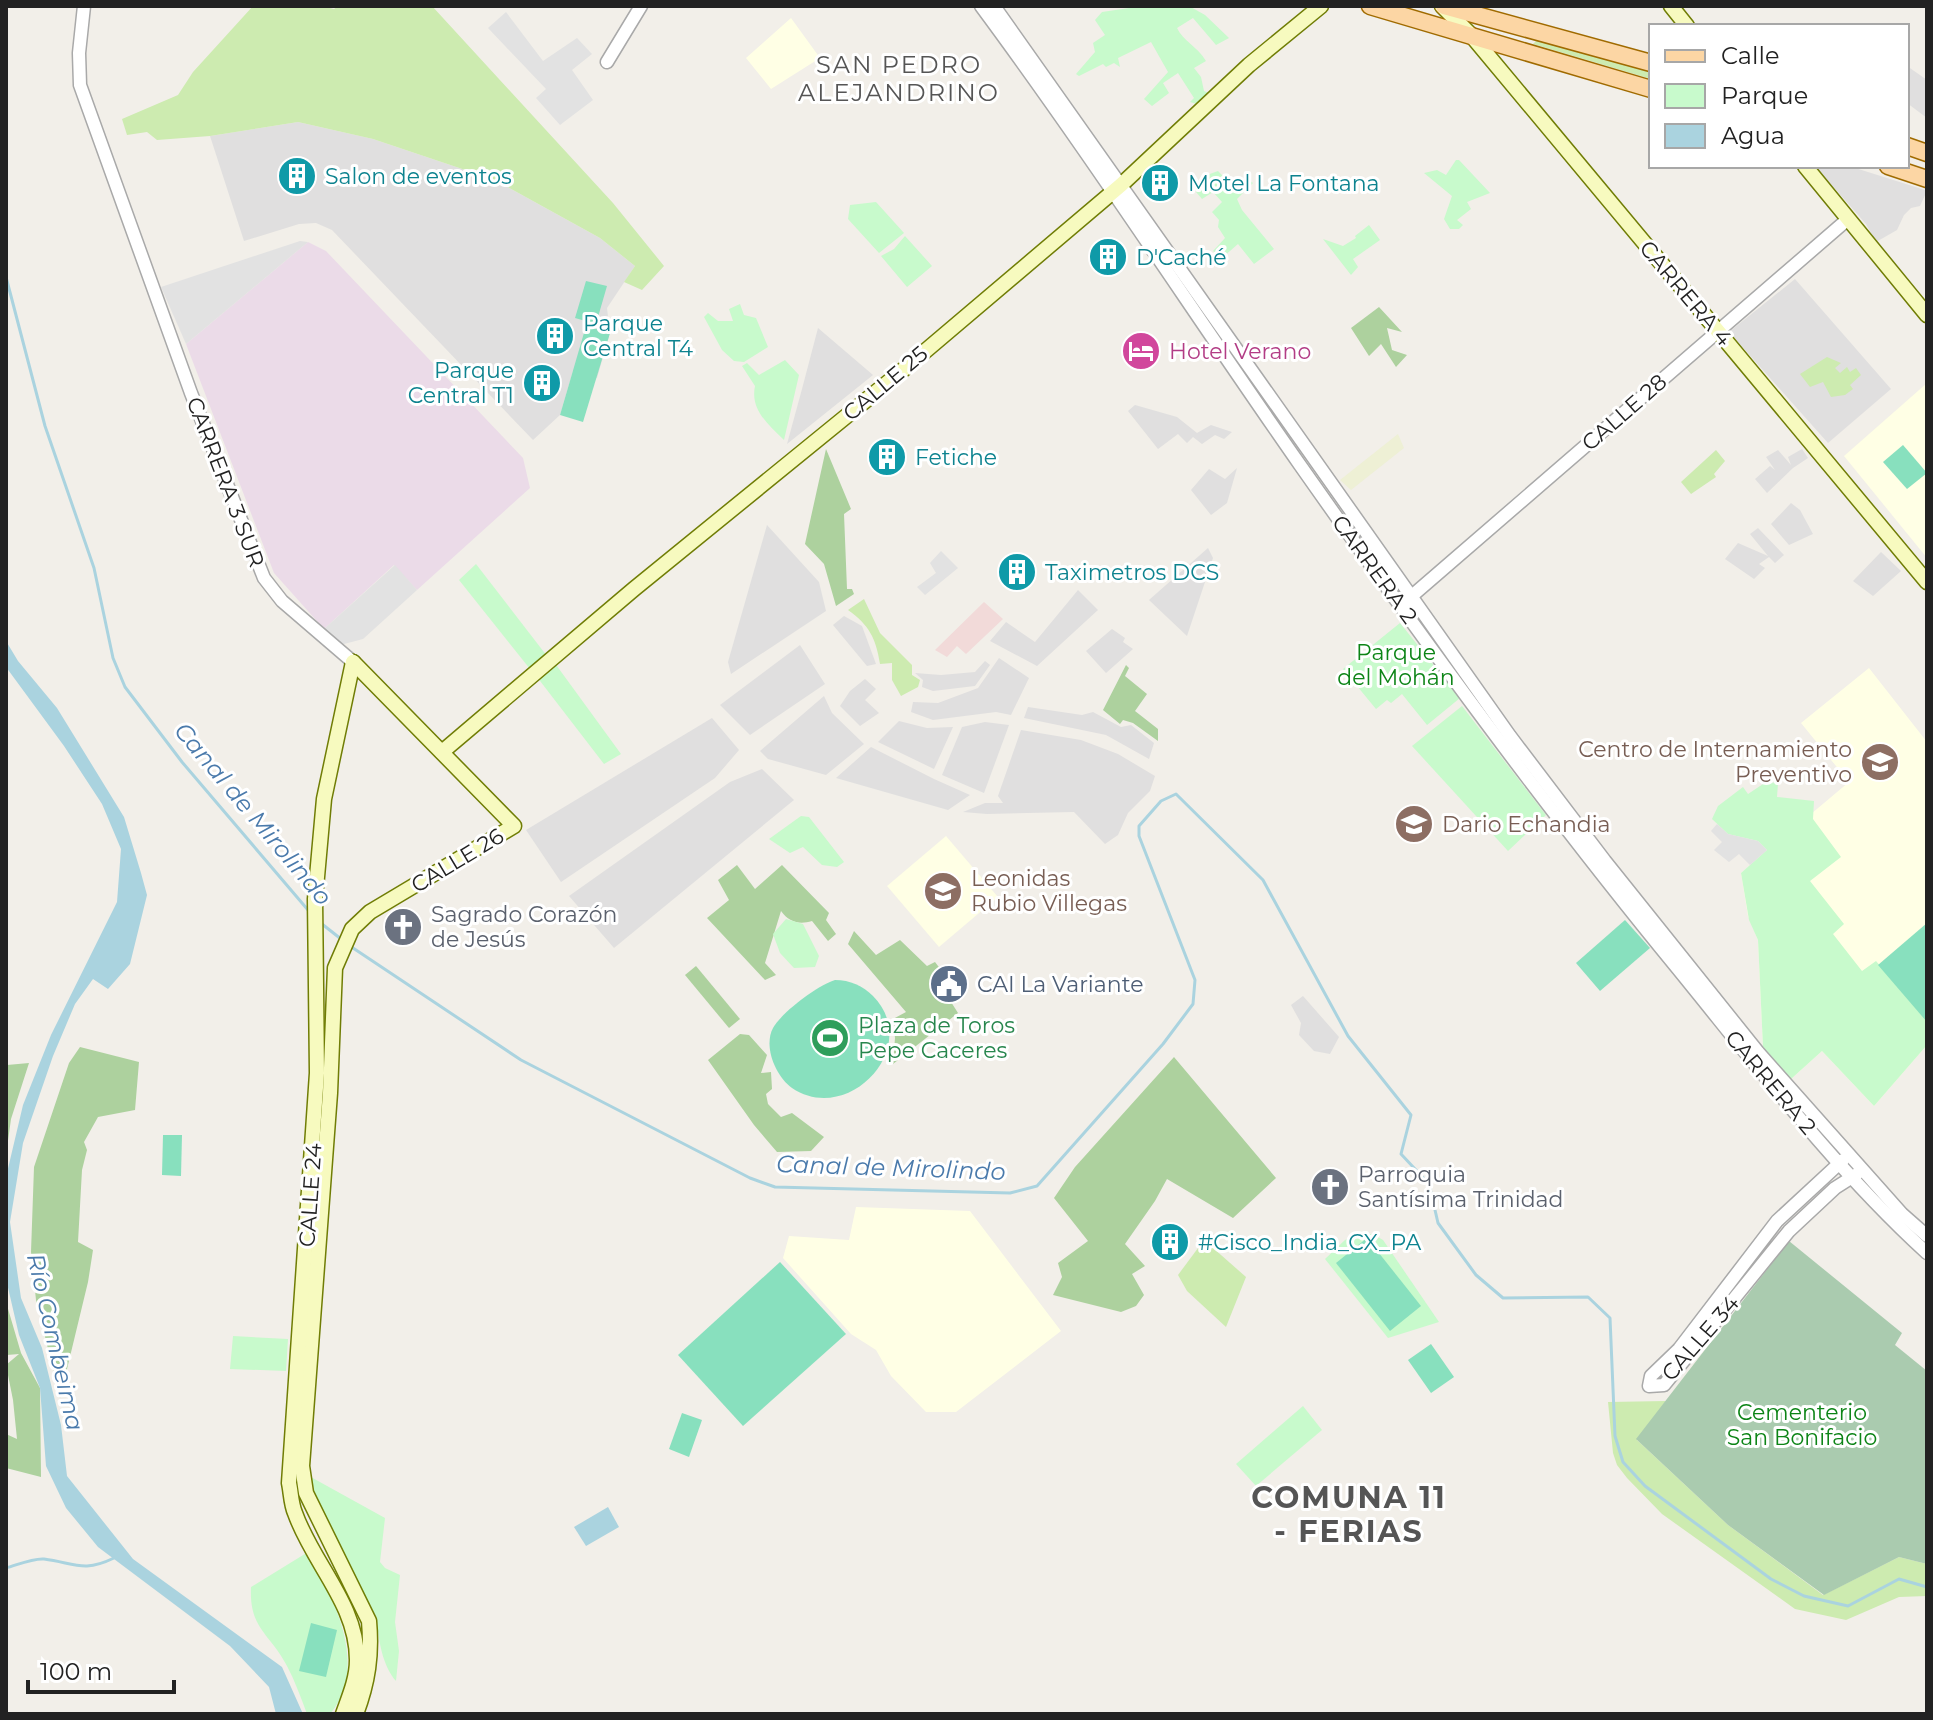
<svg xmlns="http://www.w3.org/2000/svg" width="1933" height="1720" viewBox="0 0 1933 1720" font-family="Montserrat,sans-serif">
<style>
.residential{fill:#e0dfdf}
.commercial{fill:#f2dad9}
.industrial{fill:#ebdbe8}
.education{fill:#ffffe5}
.farmland{fill:#eef0d5}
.grass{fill:#cdebb0}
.forest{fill:#add19e}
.cemetery{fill:#aacbaf}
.park{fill:#c8facc}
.pitch{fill:#88e0be}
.parking{fill:#e2e2e2}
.water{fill:#aad3df}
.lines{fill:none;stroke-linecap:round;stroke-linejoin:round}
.stream{stroke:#aad3df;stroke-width:3}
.tertiary-casing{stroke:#a9a9a9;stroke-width:15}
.secondary-casing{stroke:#707d05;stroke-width:17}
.primary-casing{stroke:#a06b00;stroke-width:19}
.tertiary{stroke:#fff;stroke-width:12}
.secondary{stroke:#f7fabf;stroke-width:14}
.primary{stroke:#fcd6a4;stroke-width:16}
.labels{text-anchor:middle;stroke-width:6;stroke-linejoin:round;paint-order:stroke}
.culture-label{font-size:22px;fill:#0d838f;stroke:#fff;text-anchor:start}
.street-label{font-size:22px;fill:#222;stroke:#fff}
.hotel-label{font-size:22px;fill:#b23c85;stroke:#fff;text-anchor:start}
.park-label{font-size:22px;fill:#0c8416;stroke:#fff}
.education-label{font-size:22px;fill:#785e54;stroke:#fff;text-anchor:start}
.worship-label{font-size:22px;fill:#5b616d;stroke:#fff;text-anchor:start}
.service-label{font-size:22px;fill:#4e5e75;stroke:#fff;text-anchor:start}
.leisure-label{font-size:22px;fill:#27864d;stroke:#fff;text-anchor:start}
.neighbourhood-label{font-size:24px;letter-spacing:2px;fill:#555;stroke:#fff}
.water-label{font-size:24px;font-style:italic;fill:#4a7aab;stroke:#fff}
.district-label{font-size:30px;font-weight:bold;letter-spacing:2px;fill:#555;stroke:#fff}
</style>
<rect width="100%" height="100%" fill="#f2efe9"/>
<g class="residential">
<path d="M1907 66 1927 80V118L1907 103Z"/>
<path d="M298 122 373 139 495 180 600 238 635 266 607 308 610 333 597 378 573 371 560 415 533 440 332 230 316 223 299 224 244 241 210 136Z"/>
<path d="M1815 166H1849L1925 190 1926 193 1920 206 1911 208 1904 215 1897 230 1876 242 1866 224Z"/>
<path d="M1795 279 1891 389 1828 443 1729 332Z"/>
<path d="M818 328 873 375 787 444 802 389Z"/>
<path d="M1135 405 1177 417 1197 433 1211 425 1232 432 1224 439 1215 435 1202 444 1193 437 1187 443 1178 434 1158 449 1128 411Z"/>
<path d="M1802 449 1808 458 1793 468 1767 493 1755 479 1770 466 1775 470 1766 457 1778 450 1791 465 1788 457Z"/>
<path d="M1237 468 1227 503 1211 515 1191 490 1209 469 1225 479Z"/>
<path d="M1791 503 1800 510 1813 534 1789 545 1771 524Z"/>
<path d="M767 525 819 582 826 611 731 674 728 662Z"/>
<path d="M1758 528 1784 555 1775 563 1769 557 1759 564 1765 568 1754 579 1725 559 1738 543 1768 556 1750 534Z"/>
<path d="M1208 548 1213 558 1187 636 1149 600Z"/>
<path d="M1881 552 1901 571 1873 596 1853 581Z"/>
<path d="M1078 590 1098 610 1037 666 990 641 1006 622 1035 642Z"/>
<path d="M844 616 862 626 876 664 867 666 833 625Z"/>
<path d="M1112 629 1125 638 1123 642 1133 649 1106 673 1086 651Z"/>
<path d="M800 645 825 684 750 735 720 705Z"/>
<path d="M999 658 1029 678 1011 715 996 712 933 720 911 712 913 702 938 703 978 688Z"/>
<path d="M985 661 990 665 975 686 933 691 922 687 923 680 915 673 941 675 975 672Z"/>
<path d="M865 679 876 689 865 700 879 713 860 726 840 706 850 691Z"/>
<path d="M824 696 832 713 864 744 826 775 768 759 760 751Z"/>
<path d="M1028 707 1082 715 1093 712 1121 727 1131 725 1154 743 1149 759 1106 735 1024 718Z"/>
<path d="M712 718 739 750 715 778 561 882 526 830Z"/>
<path d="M899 721 927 728 953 727 934 769 878 742Z"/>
<path d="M985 722 1009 725 984 793 942 775 962 727Z"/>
<path d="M1021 730 1081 740 1118 754 1155 776 1150 791 1128 813 1118 835 1105 844 1074 812 987 814 963 812 985 803H1003L998 796Z"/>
<path d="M871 747 934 779 970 795 948 810 836 778Z"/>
<path d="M762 769 794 800 614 948 569 896 730 782Z"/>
<path d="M1303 996 1339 1037 1330 1054 1314 1051 1299 1035 1301 1023 1291 1005Z"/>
</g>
<path class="commercial" d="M984 602 1003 619 966 654 957 646 947 657 935 650Z"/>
<path class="industrial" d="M308 242 326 251 523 458 530 488 417 590 394 565 324 629 274 573 186 344Z"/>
<g class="education">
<path d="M791 18 820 58 771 89 746 58Z"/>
<path d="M1927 383V558L1844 456Z"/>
<path d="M1869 668 1927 742V1045L1874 1106 1822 1051 1791 1079 1763 1047 1758 940 1748 916 1741 873 1849 782 1801 723Z"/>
<path d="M946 836 998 897 939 947 887 886Z"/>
<path d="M856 1207 970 1211 1061 1331 956 1412H926L891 1376 876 1350 851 1334 783 1258 789 1236 849 1240Z"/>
</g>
<path class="farmland" d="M1398 434 1404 448 1351 490 1340 480Z"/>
<g class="grass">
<path d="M253 6H322L334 9 338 6H432L613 203 664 266 642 290 624 282 635 266 600 238 495 180 373 139 298 122 210 136 157 140 147 132 127 135 122 119 178 95 193 72Z"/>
<path d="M1537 40 1651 72V79L1533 44Z"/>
<path d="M1827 357 1841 363 1835 368 1840 373 1847 367 1850 372 1856 368 1861 375 1850 385 1853 389 1845 395 1831 397 1823 382 1810 387 1800 374Z"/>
<path d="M1716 450 1725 461 1714 474 1716 477 1691 494 1681 482Z"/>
<path d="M864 599 880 633 912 665V675L920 680 918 687 901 696 892 680V663L880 664C876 638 869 625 848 610Z"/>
<path d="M1204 1240 1246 1277 1226 1327 1187 1291 1178 1275Z"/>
<path d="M1666 1401 1637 1440 1728 1525 1823 1595 1899 1557 1927 1564V1596L1899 1597 1846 1620 1795 1609 1662 1514 1627 1478 1617 1465 1613 1453 1608 1402Z"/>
</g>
<g class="forest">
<path d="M1379 307 1402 332 1387 328 1392 350 1407 355 1396 367 1381 344 1369 356 1351 328Z"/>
<path d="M826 449 851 509 844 514 847 589H852L854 594 836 606 824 564 805 544Z"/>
<path d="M1126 665 1129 668 1125 676 1147 694 1135 711 1158 729V741L1133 723 1123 720 1120 724 1103 710Z"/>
<path d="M737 865 755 889 782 865 829 913 826 920 836 934 828 941 812 921C799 925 789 922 781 911L765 963 776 975 765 980 707 918 729 900 718 880Z"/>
<path d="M854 931 876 955 900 940 927 966 935 962 954 987 946 994 958 1013 893 1064 895 1038 893 1019 906 1012 848 944Z"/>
<path d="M696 966 740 1019 729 1028 685 975Z"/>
<path d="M740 1034 749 1035 767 1055 761 1073 771 1072 772 1089 766 1094 768 1104 781 1117 792 1113 824 1137 811 1151 777 1152 754 1125 708 1060Z"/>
<path d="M80 1047 139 1062 135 1110 98 1117 84 1142 87 1150 82 1170 78 1242 93 1250 88 1282 60 1398 36 1300 31 1252 34 1167 69 1063Z"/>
<path d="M7 1048V1065L29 1063 11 1119 6 1155V1050Z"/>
<path d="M1174 1057 1276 1178 1233 1218 1167 1179 1155 1201 1125 1244 1145 1266 1132 1274 1144 1295 1136 1306 1121 1312 1053 1295 1062 1277 1058 1263 1088 1241 1054 1198 1075 1167Z"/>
<path d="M6 1302 21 1353 40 1388 41 1477 6 1468V1434L17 1439 13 1400 6 1365 19 1354 7 1355Z"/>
</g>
<path class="cemetery" d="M1789 1241 1902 1333 1895 1345 1927 1371V1564L1899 1557 1824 1595 1728 1525 1636 1439Z"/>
<g class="park">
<path d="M1129 6H1189L1205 15 1229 38 1216 45 1193 18 1177 28C1183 41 1197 46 1206 61L1194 68 1201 77 1204 91 1211 94 1200 105 1190 102 1194 98 1178 73 1163 83 1169 93 1152 106 1144 99 1168 72 1151 42 1118 58 1120 67 1114 63 1106 67 1103 64 1079 76 1076 74 1095 52 1093 43 1105 35 1095 20 1102 12 1129 8Z"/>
<path d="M1456 160H1459L1490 193 1467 202 1471 209 1457 220 1463 225 1459 229H1450L1444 219 1452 196 1424 173 1437 170 1446 175Z"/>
<path d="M1218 171 1229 182 1246 178 1253 183 1237 199 1242 210 1274 249 1254 264 1238 244 1222 258 1213 251 1225 238 1218 227 1219 220 1212 212 1222 202 1213 192 1202 199 1196 192 1207 175Z"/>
<path d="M876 202 904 233 879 253 848 219 850 205Z"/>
<path d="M1369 225 1380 240 1353 259 1358 267 1351 275 1323 239 1343 246 1356 238 1355 236Z"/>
<path d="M905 236 932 266 907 287 881 256 894 249Z"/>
<path d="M740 304 744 315 756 318 768 347 744 362 734 361 722 350 704 317 708 313 718 321H733L729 309Z"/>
<path d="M785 360 799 375 784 440C768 424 750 410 755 386L742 366 747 363 759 375Z"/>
<path d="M476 564 547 656 530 669 459 580Z"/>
<path d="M1400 623 1460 698 1427 725 1402 694 1391 703 1387 700 1376 709 1343 669Z"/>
<path d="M554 662 621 754 604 764 537 677Z"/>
<path d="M1462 706 1546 815 1508 851 1412 746Z"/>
<path d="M1766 782 1778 783 1777 797 1814 801 1813 819 1841 857 1810 881 1844 924 1833 934 1862 971 1876 961 1927 1020V1045L1874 1106 1822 1051 1791 1079 1763 1047 1758 940 1749 920 1741 873 1767 850 1758 841 1728 834 1712 819 1718 806 1743 787 1748 794Z"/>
<path d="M801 816 809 817 844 862 837 867 822 865 803 847 790 853 769 839Z"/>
<path d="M786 919 803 924 819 956 815 967 794 968 780 953 773 934Z"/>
<path d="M1357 1234H1373L1383 1240 1439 1322 1388 1338 1325 1259 1345 1240Z"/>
<path d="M233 1336 288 1339 286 1371 230 1369Z"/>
<path d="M1303 1406 1322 1430 1256 1486 1236 1464Z"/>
<path d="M309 1476 385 1518 380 1562 385 1568 400 1575 395 1622 399 1651 396 1681C382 1665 378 1638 377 1618L314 1501Z"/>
<path d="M308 1552C333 1597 370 1666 330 1714H307C301 1698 295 1681 287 1666 270 1633 249 1629 251 1587Z"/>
</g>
<g class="pitch">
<path d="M586 281 607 286 596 324 575 318Z"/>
<path d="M586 326 610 333 583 422 560 415Z"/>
<path d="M1903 445 1927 473 1907 489 1883 462Z"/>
<path d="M1625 920 1650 948 1600 991 1576 963Z"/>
<path d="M1927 923V1022L1878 965Z"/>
<path d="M835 980C850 980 863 986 873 996 923 1047 848 1126 792 1088 776 1077 763 1047 773 1028 782 1012 818 985 835 980Z"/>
<path d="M163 1135H182L181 1176 162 1175Z"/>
<path d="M1367 1238 1421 1306 1390 1331 1336 1263Z"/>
<path d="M780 1262 846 1334 743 1426 678 1355Z"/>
<path d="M1431 1344 1454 1377 1431 1393 1408 1360Z"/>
<path d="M682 1413 702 1420 689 1457 669 1449Z"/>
<path d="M311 1623 337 1630 326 1677 299 1671Z"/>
</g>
<g class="parking">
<path d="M506 12 543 61 577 38 592 54 572 70 593 100 560 125 536 98 546 89 488 28Z"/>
<path d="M300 241 308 242 186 344 161 287Z"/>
<path d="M941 551 958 568 925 595 917 587 936 573 930 563Z"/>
<path d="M395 565 417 590 363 639 344 644 339 643 324 629Z"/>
<path d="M1717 824 1728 834 1758 841 1767 850 1750 865 1739 854 1729 862 1714 850 1722 842 1711 831Z"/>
</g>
<g class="water">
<path d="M6 641 18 661 57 708 124 817 141 873 147 895 130 964 108 989 93 979 75 1004 53 1056 23 1143 10 1222 21 1298 42 1348 61 1425 67 1476 133 1559 282 1667 303 1714H276L269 1687 230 1646 98 1547 66 1508 46 1466 40 1388 19 1335 6 1279V1177L23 1105 51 1035 117 902 121 849 102 804 64 746 6 667Z"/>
<path d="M608 1507 619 1527 586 1546 574 1527Z"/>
</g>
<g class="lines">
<g class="stream">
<path d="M6 277 45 426 94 568 113 658 125 687 182 762 308 910"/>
<path d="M322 924 341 939"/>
<path d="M350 946 521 1060 750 1178 775 1187 1010 1193 1037 1186 1163 1044 1193 1004 1195 980 1139 836V826L1161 801 1176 794 1263 880 1348 1036 1411 1115 1401 1154 1429 1184 1438 1223 1476 1275 1503 1298 1588 1297 1610 1318 1615 1436 1623 1462 1645 1486 1771 1579 1804 1596 1848 1606 1899 1579 1927 1587"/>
<path d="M6 1568C17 1565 33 1558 44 1559 75 1563 83 1573 114 1558"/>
</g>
<defs>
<g id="tertiary">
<path d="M84 6 79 53 80 85 191 393 264 578 282 601 353 662"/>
<path d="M981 6C1092 156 1193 312 1300 465 1421 637 1545 807 1678 969 1757 1066 1834 1168 1927 1253"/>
<path d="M994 6 1510 736 1605 861 1758 1052 1902 1214 1927 1236"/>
<path d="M607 62 641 6"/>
<path d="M1406 601 1848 219"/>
<path d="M1843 1160 1777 1221 1679 1349 1651 1376 1649 1386 1664 1385 1789 1231 1835 1188 1857 1174"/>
</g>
<g id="secondary">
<path d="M1442 6 1471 35 1927 582"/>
<path d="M1671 6 1687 26"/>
<path d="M1805 166 1927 315"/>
<path d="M353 662 514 826 370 912 352 929 335 968 330 1093 302 1466 306 1493 369 1621C372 1655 368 1682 356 1714"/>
<path d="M442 752 634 589 897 375 1121 185 1249 65 1321 6"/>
<path d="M343 1714C349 1697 357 1679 357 1660 357 1604 313 1564 295 1513 291 1504 291 1492 289 1483L317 1073 315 899 324 799 353 662"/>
</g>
<g id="primary">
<path d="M1370 6 1651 89"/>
<path d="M1444 6 1651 63"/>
<path d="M1907 146 1927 153"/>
<path d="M1888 166 1927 179"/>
</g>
</defs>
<use href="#tertiary" class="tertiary-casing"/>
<use href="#secondary" class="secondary-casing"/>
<use href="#primary" class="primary-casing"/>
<use href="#tertiary" class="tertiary"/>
<use href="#secondary" class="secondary"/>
<use href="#primary" class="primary"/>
</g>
<defs>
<symbol id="building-disc" viewBox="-11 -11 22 22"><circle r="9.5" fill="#0f9aa8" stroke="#fff"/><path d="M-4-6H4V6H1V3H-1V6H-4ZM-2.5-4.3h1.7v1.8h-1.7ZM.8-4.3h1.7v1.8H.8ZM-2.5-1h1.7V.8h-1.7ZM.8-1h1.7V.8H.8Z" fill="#fff"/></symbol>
<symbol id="hotel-disc" viewBox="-11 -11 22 22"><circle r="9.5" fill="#d1479c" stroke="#fff"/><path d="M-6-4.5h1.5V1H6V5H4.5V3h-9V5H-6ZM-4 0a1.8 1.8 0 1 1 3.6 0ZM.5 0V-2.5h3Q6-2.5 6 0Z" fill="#fff"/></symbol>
<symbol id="university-disc" viewBox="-11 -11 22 22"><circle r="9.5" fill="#8d6e63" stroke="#fff"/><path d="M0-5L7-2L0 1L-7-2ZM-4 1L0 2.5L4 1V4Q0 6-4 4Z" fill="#fff"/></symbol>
<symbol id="school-disc" viewBox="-11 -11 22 22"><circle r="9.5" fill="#8d6e63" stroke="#fff"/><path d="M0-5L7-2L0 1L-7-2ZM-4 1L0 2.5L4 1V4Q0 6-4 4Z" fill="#fff"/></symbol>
<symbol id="church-disc" viewBox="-11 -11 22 22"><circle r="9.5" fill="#6b7280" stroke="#fff"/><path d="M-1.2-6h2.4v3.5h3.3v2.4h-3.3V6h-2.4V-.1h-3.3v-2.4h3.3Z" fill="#fff"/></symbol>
<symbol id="civic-disc" viewBox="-11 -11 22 22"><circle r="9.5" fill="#5c6f8a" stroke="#fff"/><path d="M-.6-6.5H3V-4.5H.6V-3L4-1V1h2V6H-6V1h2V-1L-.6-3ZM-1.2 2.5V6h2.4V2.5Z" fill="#fff"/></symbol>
<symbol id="stadium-disc" viewBox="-11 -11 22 22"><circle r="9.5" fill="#2e9e5b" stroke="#fff"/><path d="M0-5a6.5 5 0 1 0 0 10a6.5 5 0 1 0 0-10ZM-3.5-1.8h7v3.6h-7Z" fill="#fff"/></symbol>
</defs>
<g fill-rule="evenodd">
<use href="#building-disc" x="275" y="154" width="44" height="44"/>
<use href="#building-disc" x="1138" y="161" width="44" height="44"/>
<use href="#building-disc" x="1086" y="235" width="44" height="44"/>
<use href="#building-disc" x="533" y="314" width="44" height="44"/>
<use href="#hotel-disc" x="1119" y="329" width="44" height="44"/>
<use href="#building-disc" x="520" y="361" width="44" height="44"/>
<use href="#building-disc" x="865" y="435" width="44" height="44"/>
<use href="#building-disc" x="995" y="550" width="44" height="44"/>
<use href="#university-disc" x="1858" y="740" width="44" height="44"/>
<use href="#school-disc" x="1392" y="802" width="44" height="44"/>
<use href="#school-disc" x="921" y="869" width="44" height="44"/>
<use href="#church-disc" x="381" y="905" width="44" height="44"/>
<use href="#civic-disc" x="927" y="962" width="44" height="44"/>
<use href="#stadium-disc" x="808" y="1016" width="44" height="44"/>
<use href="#church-disc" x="1308" y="1165" width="44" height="44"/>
<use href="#building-disc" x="1148" y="1220" width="44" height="44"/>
</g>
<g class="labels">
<g class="culture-label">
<text x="325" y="184">Salon de eventos</text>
<text x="1188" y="191">Motel La Fontana</text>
<text x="1136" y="265">D'Caché</text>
<text x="583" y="331">Parque<tspan x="583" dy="25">Central T4</tspan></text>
<text x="514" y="378" text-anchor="end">Parque<tspan x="514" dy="25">Central T1</tspan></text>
<text x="915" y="465">Fetiche</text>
<text x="1045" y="580">Taximetros DCS</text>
<text x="1198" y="1250">#Cisco_India_CX_PA</text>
</g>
<g class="street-label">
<text transform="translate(1686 293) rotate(50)" y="8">CARRERA 4</text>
<text transform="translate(885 383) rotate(-40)" y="8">CALLE 25</text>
<text transform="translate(1624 412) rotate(-41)" y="8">CALLE 28</text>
<text transform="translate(226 482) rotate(69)" y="8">CARRERA 3 SUR</text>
<text transform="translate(1375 569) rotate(54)" y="8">CARRERA 2</text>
<text transform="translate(457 860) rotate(-31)" y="8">CALLE 26</text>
<text transform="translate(1771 1082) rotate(50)" y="8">CARRERA 2</text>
<text transform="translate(310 1195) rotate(-86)" y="8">CALLE 24</text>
<text transform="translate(1700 1338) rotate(-49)" y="8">CALLE 34</text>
</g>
<g class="hotel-label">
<text x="1169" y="359">Hotel Verano</text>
</g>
<g class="park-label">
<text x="1396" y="660">Parque<tspan x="1396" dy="25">del Mohán</tspan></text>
<text x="1802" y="1420">Cementerio<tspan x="1802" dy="25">San Bonifacio</tspan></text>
</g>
<g class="education-label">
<text x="1852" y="757" text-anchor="end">Centro de Internamiento<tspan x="1852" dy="25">Preventivo</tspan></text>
<text x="1442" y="832">Dario Echandia</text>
<text x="971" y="886">Leonidas<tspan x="971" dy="25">Rubio Villegas</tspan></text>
</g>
<g class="worship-label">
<text x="431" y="922">Sagrado Corazón<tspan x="431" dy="25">de Jesús</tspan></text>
<text x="1358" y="1182">Parroquia<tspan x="1358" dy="25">Santísima Trinidad</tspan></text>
</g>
<g class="service-label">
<text x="977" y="992">CAI La Variante</text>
</g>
<g class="leisure-label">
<text x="858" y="1033">Plaza de Toros<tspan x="858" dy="25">Pepe Caceres</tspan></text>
</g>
<g class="neighbourhood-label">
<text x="899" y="73">SAN PEDRO<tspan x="899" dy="28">ALEJANDRINO</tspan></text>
</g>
<g class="water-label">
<text transform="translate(253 814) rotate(50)" y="8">Canal de Mirolindo</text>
<text transform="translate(891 1168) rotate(2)" y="8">Canal de Mirolindo</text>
<text transform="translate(55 1342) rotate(77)" y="8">Río Combeima</text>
</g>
<g class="district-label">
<text x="1349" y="1508">COMUNA 11<tspan x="1349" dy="34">- FERIAS</tspan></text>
</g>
</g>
<rect width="1933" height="1720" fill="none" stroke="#222222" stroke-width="16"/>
<rect x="1649" y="24" width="260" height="144" fill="#ffffff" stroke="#a7a7a7" stroke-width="2"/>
<rect x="1665" y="50" width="40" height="12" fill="#fcd6a4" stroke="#a7a7a7" stroke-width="2"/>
<text x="1721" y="64" font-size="24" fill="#222222">Calle</text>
<rect x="1665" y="84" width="40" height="24" fill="#c8facc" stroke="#a7a7a7" stroke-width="2"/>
<text x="1721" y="104" font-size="24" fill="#222222">Parque</text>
<rect x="1665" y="124" width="40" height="24" fill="#aad3df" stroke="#a7a7a7" stroke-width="2"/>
<text x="1721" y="144" font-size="24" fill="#222222">Agua</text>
<path d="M28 1680v12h146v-12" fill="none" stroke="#222222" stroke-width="4"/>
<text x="40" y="1680" font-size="24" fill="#222222" stroke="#ffffff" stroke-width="6" paint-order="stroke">100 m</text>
</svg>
